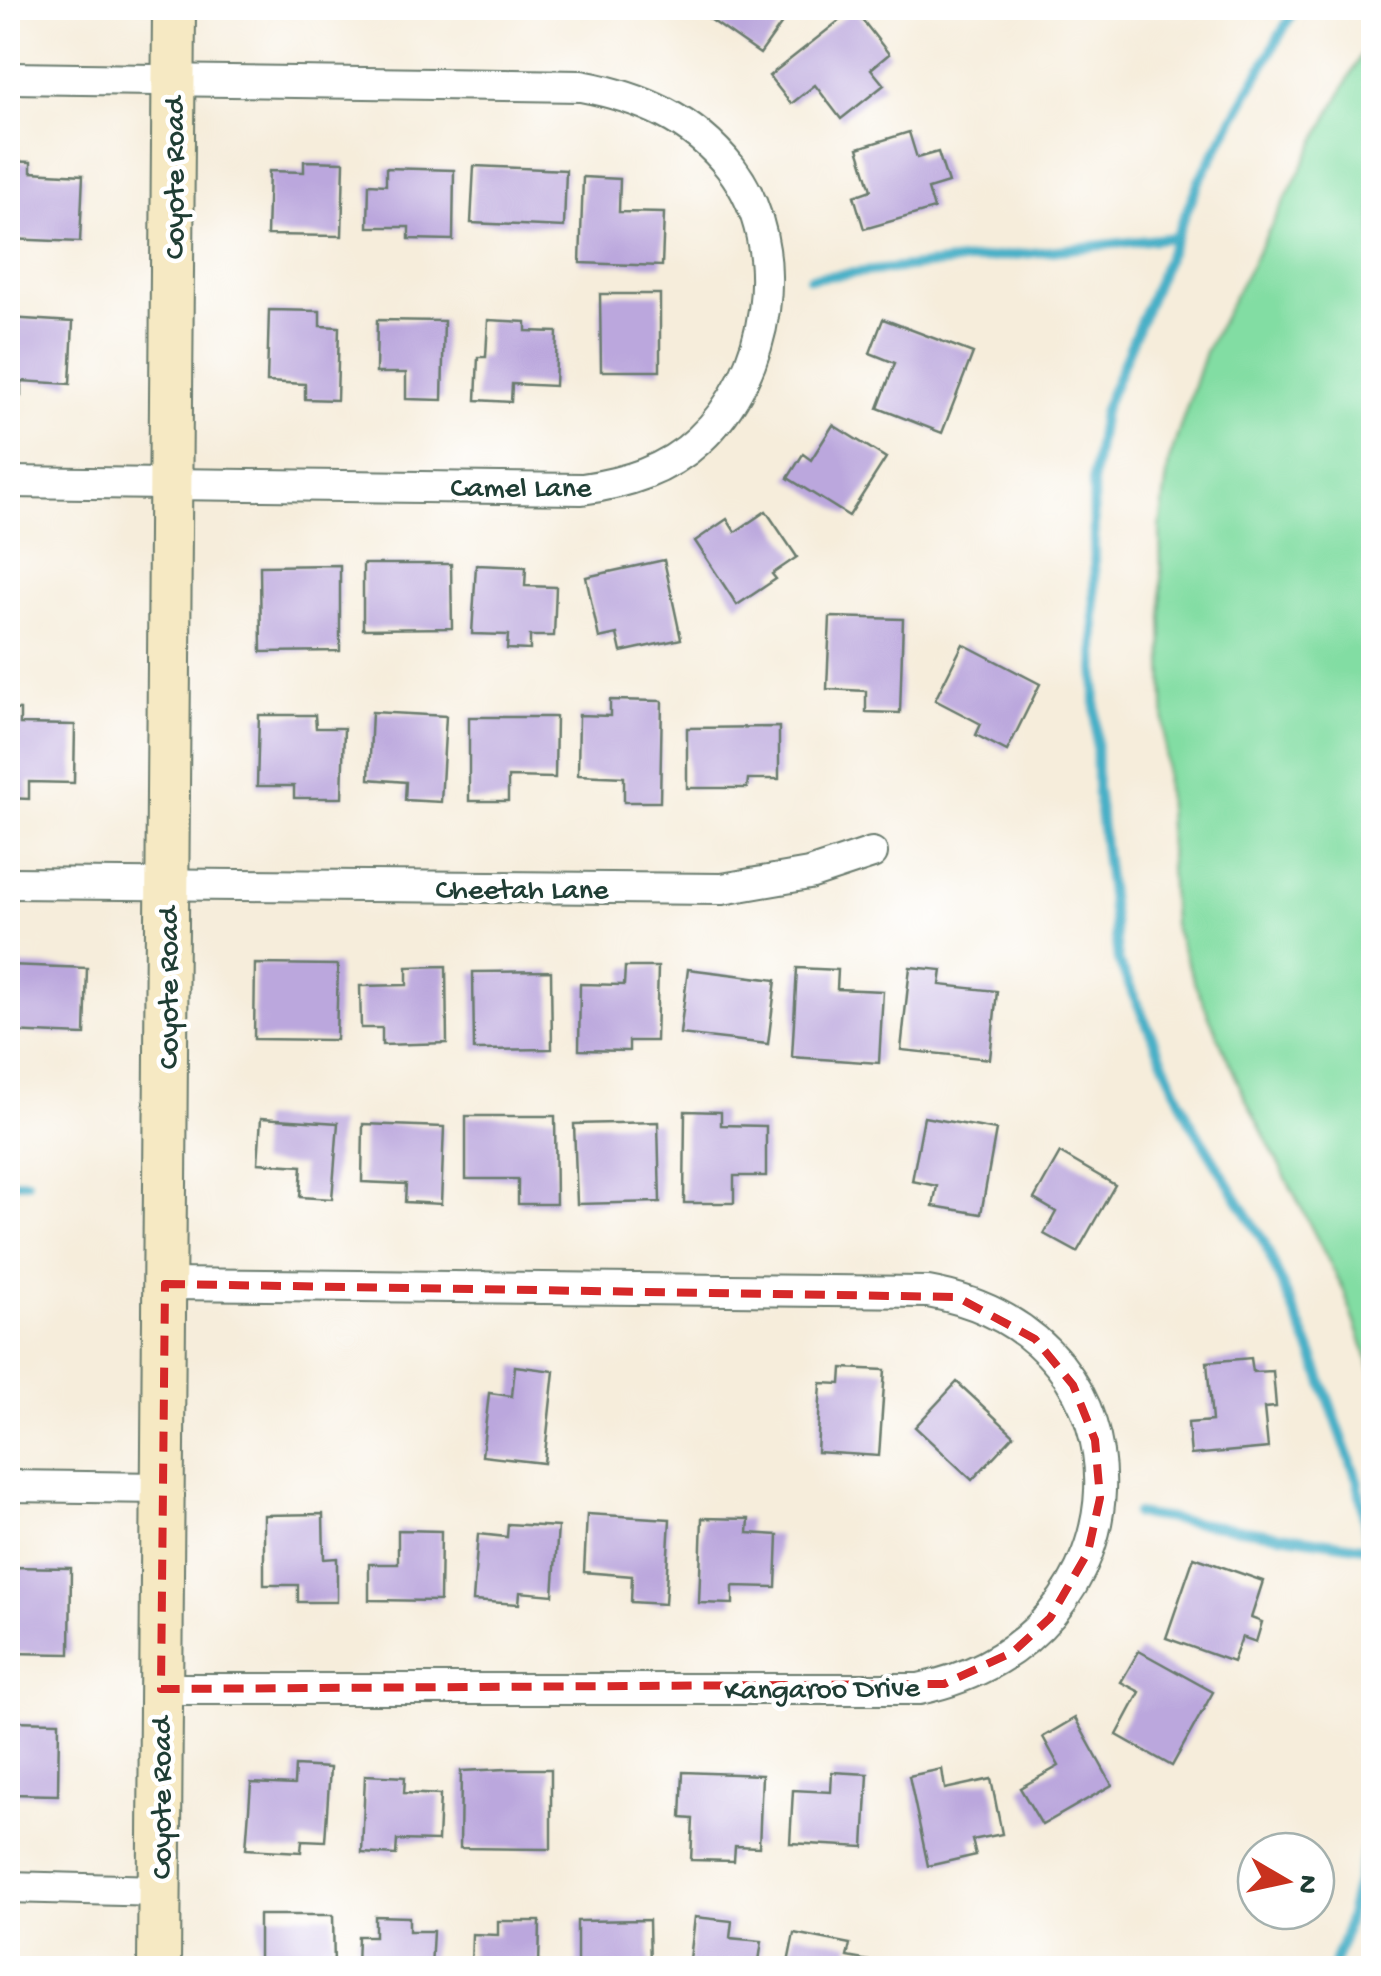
<svg xmlns="http://www.w3.org/2000/svg" width="1381" height="1976" viewBox="0 0 1381 1976" font-family="'Gochi Hand',sans-serif">
<style>
.green{fill:#82dda3;stroke:#508d6c;stroke-width:2.5}
.lines{fill:none;stroke-linecap:round;stroke-linejoin:round}
.stream{stroke:#48b0c7;stroke-width:10}
.building{fill:#bba7dd}
.street-casing{stroke:#6a7b6e;stroke-width:34}
.secondary-casing{stroke:#6a7b6e;stroke-width:46}
.street{stroke:#fff;stroke-width:30}
.secondary{stroke:#f6e9c3;stroke-width:42}
.marked{fill:none;stroke:#d62828;stroke-width:8;stroke-dasharray:20 12;stroke-linejoin:round}
.labels{text-anchor:middle;stroke-width:9;stroke-linejoin:round;paint-order:stroke}
.street-label{font-size:30px;fill:#1f3d34;stroke:#fff}
</style>
<rect width="100%" height="100%" fill="#fff"/>
<filter id="ink" filterUnits="userSpaceOnUse"><feTurbulence type="fractalNoise" baseFrequency=".01" numOctaves="2"/><feDisplacementMap in="SourceGraphic" scale="20" xChannelSelector="R" yChannelSelector="G"/><feConvolveMatrix kernelMatrix="1 2 1 2 8 2 1 2 1" color-interpolation-filters="sRGB"/></filter>
<filter id="wash" filterUnits="userSpaceOnUse"><feTurbulence type="fractalNoise" baseFrequency=".0048" numOctaves="4" result="noise"/><feDisplacementMap in="SourceGraphic" scale="40" xChannelSelector="R" yChannelSelector="G"/><feGaussianBlur stdDeviation="2.25" result="paint"/><feColorMatrix in="noise" values="0 0 0 0 0 0 0 0 0 0 0 0 0 0 0 0 0 1.4 0 .05"/><feComposite in="paint" operator="in"/></filter>
<g filter="url(#wash)">
<rect width="100%" height="100%" fill="#f6eddb"/>
<path class="green" d="M1373 32V1374L1344 1291 1245 1098 1195 984 1173 924 1166 788 1160 527 1169 461 1205 352Z"/>
<g class="lines">
<g class="stream">
<path d="M1295 8 1199 181 1103 412 1093 478 1097 788 1118 960 1190 1121 1264 1242 1314 1358 1358 1482 1374 1578"/>
<path d="M810 278 1175 237"/>
<path d="M8 1182H27"/>
<path d="M1136 1514 1369 1548"/>
<path d="M1332 1968 1344 1936 1374 1813"/>
</g>
</g>
<g id="blocks">
<g class="building">
<path d="M694 8H760L782 23 760 54Z"/>
<path d="M854 9 889 54 871 69 884 85 841 119 815 85 791 104 769 76Z"/>
<path d="M909 132 917 158 938 152 948 183 928 189 934 209 864 229 854 196 871 190 858 148Z"/>
<path d="M8 161 31 162V172L83 175 80 242 8 239Z"/>
<path d="M304 161 344 162 342 236 267 235 269 171 304 172Z"/>
<path d="M474 166 566 170 564 227 471 223Z"/>
<path d="M386 168 454 170 453 240 409 239V227H368L369 184 386 185Z"/>
<path d="M583 177 620 179 619 212 664 213 662 266 580 263Z"/>
<path d="M600 294H660V371H601Z"/>
<path d="M269 310 320 311V326L339 327 337 400 305 399V384L267 382Z"/>
<path d="M8 318 73 322 70 384 21 381V396H8Z"/>
<path d="M883 319 973 353 942 433 878 408 895 363 870 353Z"/>
<path d="M377 320 444 321 442 400 406 399V373H376Z"/>
<path d="M488 320 526 322V331L557 332 555 386 512 384 511 402 476 400 478 357H486Z"/>
<path d="M833 425 886 458 849 516 788 478 803 454 811 460Z"/>
<path d="M766 511 797 557 772 574 776 579 737 605 695 541 727 519 735 532Z"/>
<path d="M664 560 681 639 621 652 617 634 599 638 586 577Z"/>
<path d="M363 564H451L452 628 363 629Z"/>
<path d="M340 565V651L261 652 260 566Z"/>
<path d="M476 565 526 567 525 586 556 587 554 636H530V650L507 649 508 635 472 634Z"/>
<path d="M830 617 903 619 900 713 866 712V691L827 689Z"/>
<path d="M963 644 1040 684 1007 751 976 735 981 724 935 700Z"/>
<path d="M610 700 662 701 660 802H624V777L578 775 579 715 610 716Z"/>
<path d="M8 709 20 710V724L75 725 74 783 29 782V799L8 798Z"/>
<path d="M372 712 446 716 441 802 405 800 406 782 369 779Z"/>
<path d="M259 715H315L316 728H344L342 798H294V786H257Z"/>
<path d="M469 717H556L555 778 508 777V801H469Z"/>
<path d="M779 727V779H748L747 788H687V728Z"/>
<path d="M255 964 338 965 336 1040 254 1039Z"/>
<path d="M8 965 87 968 85 1035 8 1032Z"/>
<path d="M446 966 447 1043 382 1045V1028H361L360 986 407 985V967Z"/>
<path d="M625 967H658L656 1041H629V1051L579 1050 580 984 624 985Z"/>
<path d="M910 967 942 970 940 985 997 991 990 1059 901 1050Z"/>
<path d="M797 968 838 970 837 989 883 991 879 1063 792 1057Z"/>
<path d="M688 969 776 980 768 1044 680 1034Z"/>
<path d="M551 971 552 1049 474 1050 473 972Z"/>
<path d="M685 1111 721 1112V1125L766 1126V1176H734V1203H684Z"/>
<path d="M466 1116H555L556 1204H518V1179H466Z"/>
<path d="M924 1117 996 1130 981 1214 933 1206 937 1186 912 1181Z"/>
<path d="M261 1118 338 1123 332 1199 300 1197 302 1166 258 1163Z"/>
<path d="M658 1122 660 1202 577 1204 574 1124Z"/>
<path d="M363 1124 444 1127 441 1204 405 1202 406 1184 362 1182Z"/>
<path d="M1060 1153 1115 1185 1077 1252 1044 1234 1056 1212 1034 1199Z"/>
<path d="M1251 1358 1253 1372 1273 1371 1276 1407 1264 1408 1268 1448 1191 1455 1188 1423 1212 1421 1207 1362Z"/>
<path d="M515 1366 554 1371 544 1463 482 1456 489 1393 512 1396Z"/>
<path d="M842 1368 885 1370 879 1456 817 1452 821 1383 841 1384Z"/>
<path d="M957 1382 1014 1435 972 1480 915 1427Z"/>
<path d="M323 1514 324 1559 337 1558V1602H298V1585H264V1515Z"/>
<path d="M587 1514 670 1519 665 1604 631 1602 632 1576 584 1572Z"/>
<path d="M702 1518 749 1519 748 1533 778 1535 776 1587 733 1586V1604L699 1603Z"/>
<path d="M508 1524 558 1527 553 1595 520 1592 519 1604 473 1601 478 1534 507 1537Z"/>
<path d="M398 1530 441 1531 440 1601 369 1600V1564H398Z"/>
<path d="M1194 1557 1263 1581 1251 1618 1262 1622 1256 1642 1242 1637 1233 1662 1166 1638Z"/>
<path d="M8 1567 71 1568 70 1654 8 1653Z"/>
<path d="M1139 1651 1213 1692 1172 1766 1117 1735 1140 1692 1121 1682Z"/>
<path d="M1075 1718 1112 1785 1042 1825 1020 1788 1059 1766 1043 1737Z"/>
<path d="M8 1721 59 1722 58 1795 8 1794Z"/>
<path d="M295 1766 330 1768 325 1841 302 1840 301 1852 246 1849 251 1783 294 1785Z"/>
<path d="M507 1769H551V1849L460 1848 461 1771Z"/>
<path d="M942 1769 945 1789 991 1779 1002 1834 972 1840 976 1855 928 1866 909 1776Z"/>
<path d="M683 1772 762 1775 759 1847 735 1846 734 1861 691 1860 693 1819 681 1818Z"/>
<path d="M832 1772 868 1774 864 1847 790 1843 793 1790 831 1792Z"/>
<path d="M365 1775 405 1777 404 1793 440 1795 438 1841 397 1840 396 1855 362 1853Z"/>
<path d="M259 1915H333L334 1968H259Z"/>
<path d="M375 1916 409 1917V1931H433L431 1968H357L358 1936H375Z"/>
<path d="M695 1917 732 1921 730 1938 762 1941 758 1968H689Z"/>
<path d="M649 1920 650 1968H577V1921Z"/>
<path d="M498 1921H540L539 1968H471L472 1934 498 1935Z"/>
<path d="M794 1933 850 1944 847 1957 875 1962 874 1968H787Z"/>
</g>
</g>
</g>
<g filter="url(#ink)">
<use href="#blocks" fill-opacity="0" stroke="#6a7b6e" stroke-width="2.5"/>
<g class="lines">
<defs>
<g id="street">
<path d="M8 78 581 86C640 97 693 119 731 168 791 247 770 375 699 440 666 471 625 483 582 489L8 482"/>
<path d="M8 883 722 889 809 874 872 853"/>
<path d="M8 1486 163 1488"/>
<path d="M161 1689H919C1152 1642 1166 1334 928 1292L165 1284"/>
<path d="M8 1887 160 1891"/>
</g>
<path id="secondary" d="M159 1968 174 8"/>
</defs>
<use href="#street" class="street-casing"/>
<use href="#secondary" class="secondary-casing"/>
<use href="#street" class="street"/>
<use href="#secondary" class="secondary"/>
</g>
</g>
<path class="marked" d="M165 1284 957 1297 1035 1339 1073 1385 1095 1440 1100 1498 1088 1552 1050 1618 1013 1652 944 1684 161 1689Z"/>
<g class="labels">
<g class="street-label">
<text transform="translate(173 178) rotate(-90)" y="10">Coyote Road</text>
<text x="521" y="496">Camel Lane</text>
<text x="522" y="898">Cheetah Lane</text>
<text transform="translate(167 988) rotate(-90)" y="10">Coyote Road</text>
<text transform="translate(822 1687) rotate(-1)" y="10">Kangaroo Drive</text>
<text transform="translate(160 1798) rotate(-90)" y="10">Coyote Road</text>
</g>
</g>
<rect width="1381" height="1976" fill="none" stroke="#fff" stroke-width="40"/>
<g transform="translate(1286 1881) rotate(99)"><circle r="48" fill="#ffffff" stroke="#a5b1ae" stroke-width="2.5"/>
<path d="M0-8L18 38L0 25L-18 38Z" fill="#c8321e"/>
<text y="-15" font-size="28" font-weight="bold" text-anchor="middle" fill="#1f3d34">N</text>
</g>
</svg>
